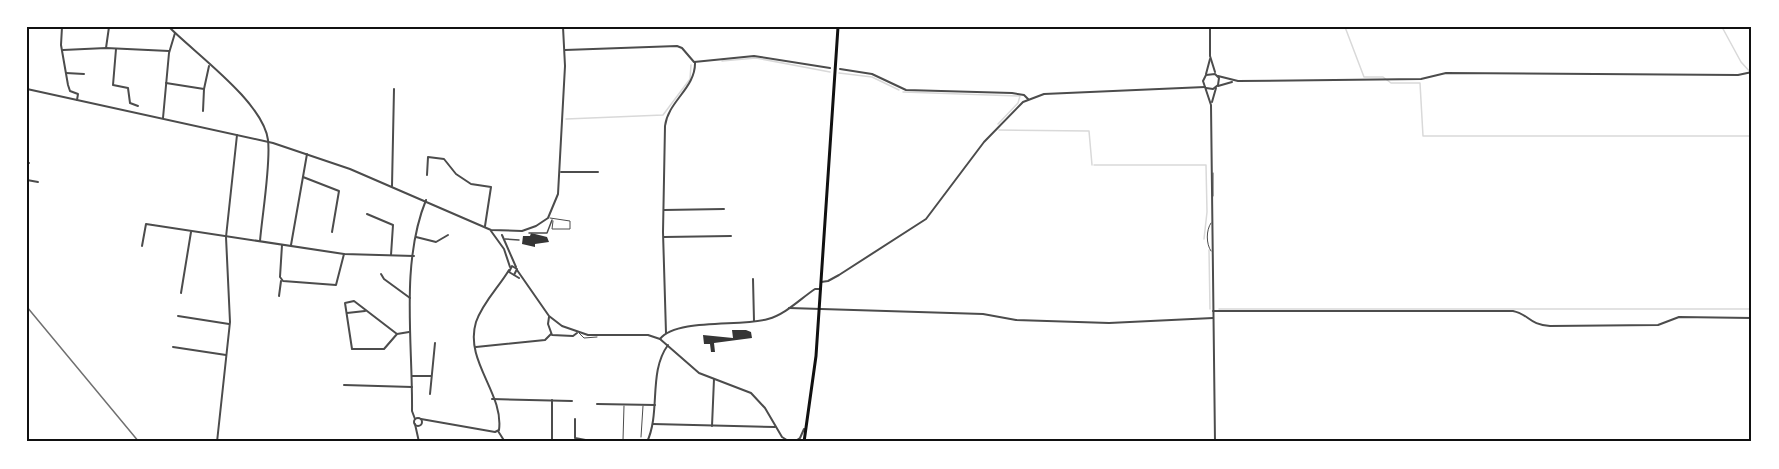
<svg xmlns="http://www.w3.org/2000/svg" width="1779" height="469" viewBox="0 0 1779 469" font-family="Manrope,sans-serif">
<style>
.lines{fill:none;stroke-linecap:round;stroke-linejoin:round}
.stream{stroke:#d9d9d9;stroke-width:1.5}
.building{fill:#353535}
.service{stroke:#4c4c4c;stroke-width:1}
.pedestrian{stroke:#4c4c4c;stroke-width:1.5}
.minor{stroke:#4c4c4c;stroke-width:2}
.tertiary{stroke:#4c4c4c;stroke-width:2}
.primary{stroke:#111;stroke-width:3}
.rail{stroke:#707070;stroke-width:1.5}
.neatline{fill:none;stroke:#111;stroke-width:2}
</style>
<rect width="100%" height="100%" fill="#fff"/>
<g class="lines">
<g class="stream">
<path d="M1345 27 1364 77H1383L1391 83H1420L1423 136H1752"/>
<path d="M1722 27 1741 62 1752 74"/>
<path d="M722 61 756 58 830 72"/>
<path d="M839 73 872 77 899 90"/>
<path d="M903 92 1020 96 1018 103 998 124"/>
<path d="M566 119 663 115 690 79 691 65"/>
<path d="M999 130 1089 131 1092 165"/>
<path d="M1094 165H1206L1207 212 1204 239"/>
<path d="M1209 250 1210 309"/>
<path d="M1219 309H1752"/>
</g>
</g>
<g class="building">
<path d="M531 233 547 237 549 242 535 244V247L522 244 523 236H530Z"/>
<path d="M732 330H746L751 332 752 338 714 343 715 352H711L710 344H704L703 335 733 338Z"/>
</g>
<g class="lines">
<g class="service">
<path d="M1213 173V196"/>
<path d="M550 218 570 221V229H552L553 221"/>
<path d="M1211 223C1206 230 1206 244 1211 251"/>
<path d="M579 333 584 338 597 337"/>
<path d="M641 437 643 406"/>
<path d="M623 440 624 406"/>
</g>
<g class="pedestrian">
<path d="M529 233H547L552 220"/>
<path d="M505 239 519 240"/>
</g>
<g class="minor">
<path d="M62 27 61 45 68 85 70 91 78 94 77 100"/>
<path d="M169 27C197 55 263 102 268 140 271 163 262 216 260 241"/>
<path d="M106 48 109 27"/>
<path d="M116 49 113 85 128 88 130 103 138 106"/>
<path d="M63 50 106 48 169 51"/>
<path d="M565 50 677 46 682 48 694 62 754 56 830 68"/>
<path d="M840 69 872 74 906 90 1012 93 1024 95 1028 99"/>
<path d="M66 73 84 74"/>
<path d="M166 83 204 89 203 111"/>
<path d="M204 89 209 66"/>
<path d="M163 118 169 53 175 33"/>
<path d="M27 163H29"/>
<path d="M561 172H598"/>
<path d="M427 175 428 157 444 159 456 174 471 184 491 187 485 226"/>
<path d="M303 177 339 191 332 232"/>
<path d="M27 180 38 182"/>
<path d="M392 186 394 89"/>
<path d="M664 210 724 209"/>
<path d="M367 214 393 225 391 255"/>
<path d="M416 237 436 242 448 235"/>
<path d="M664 237 731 236"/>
<path d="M282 245 280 277 283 281 336 285 344 254"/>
<path d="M291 245 307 154"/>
<path d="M142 246 146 224 344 254 414 256"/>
<path d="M381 274 384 279 410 298"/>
<path d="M753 279 754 321"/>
<path d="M821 282 828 281 839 275 926 219 984 142 1023 102 1044 94 1205 87"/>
<path d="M181 293 191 232"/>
<path d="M279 296 281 281"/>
<path d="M789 308 983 314 1016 320 1109 323 1213 318"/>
<path d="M1213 311H1513C1529 314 1529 325 1550 326L1658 325 1679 317 1752 318"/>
<path d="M347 313 365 311"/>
<path d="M178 316 229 324"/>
<path d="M549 317 548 324 552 335 573 336 577 333"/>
<path d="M666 333 663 232 665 126C668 101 696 88 695 62"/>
<path d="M397 334 354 301 345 303 352 349H384L397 334 409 332"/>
<path d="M660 339C677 318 742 327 768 319 786 314 800 299 815 289H821"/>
<path d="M173 347 226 355"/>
<path d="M476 347 545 340 551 334"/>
<path d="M412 376H431"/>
<path d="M344 385 412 387"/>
<path d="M430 394 435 343"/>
<path d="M492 399 572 401"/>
<path d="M552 400V442"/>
<path d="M597 404 655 405"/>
<circle cx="418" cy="422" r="4"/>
<path d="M415 419 412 411C413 344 400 264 426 200"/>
<path d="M421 419 495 432 499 430C504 393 464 361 476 322 483 302 499 287 509 270"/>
<path d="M575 419V438L596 442"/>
<path d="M415 424 419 442"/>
<path d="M653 424 775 427"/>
<path d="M712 426 714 379"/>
<path d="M498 431 505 442"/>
<path d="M217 442 230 322 226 237 237 135"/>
</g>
<g class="tertiary">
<path d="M1210 27V56L1215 72"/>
<path d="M1206 74 1210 59"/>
<path d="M1218 76 1238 81 1421 79 1446 73 1738 75 1752 72"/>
<path d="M1218 86 1232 82"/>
<path d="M1206 88 1213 89 1218 85 1219 78 1215 74 1206 75 1203 81 1211 105 1215 442"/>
<path d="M27 89 273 143 350 169 491 230 522 231 536 226 548 218 558 194 565 66 563 27"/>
<path d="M1212 102 1216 88"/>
<path d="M491 231 504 249 510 267"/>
<path d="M502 235 516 267"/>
<path d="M517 270 549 316 562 326 588 335H648L660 339 699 373 751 393 765 408 782 437 790 442"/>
<path d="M514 275 517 269 512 266 509 272 519 278"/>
<path d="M647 442C661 412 648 372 668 345"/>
<path d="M794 442 800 438 804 429"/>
</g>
<path class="primary" d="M804 442 816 356 838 27"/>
<path class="rail" d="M27 307 139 442"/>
</g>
<rect width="1779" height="469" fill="none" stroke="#ffffff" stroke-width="57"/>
<rect x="28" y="28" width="1722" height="412" class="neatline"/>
</svg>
